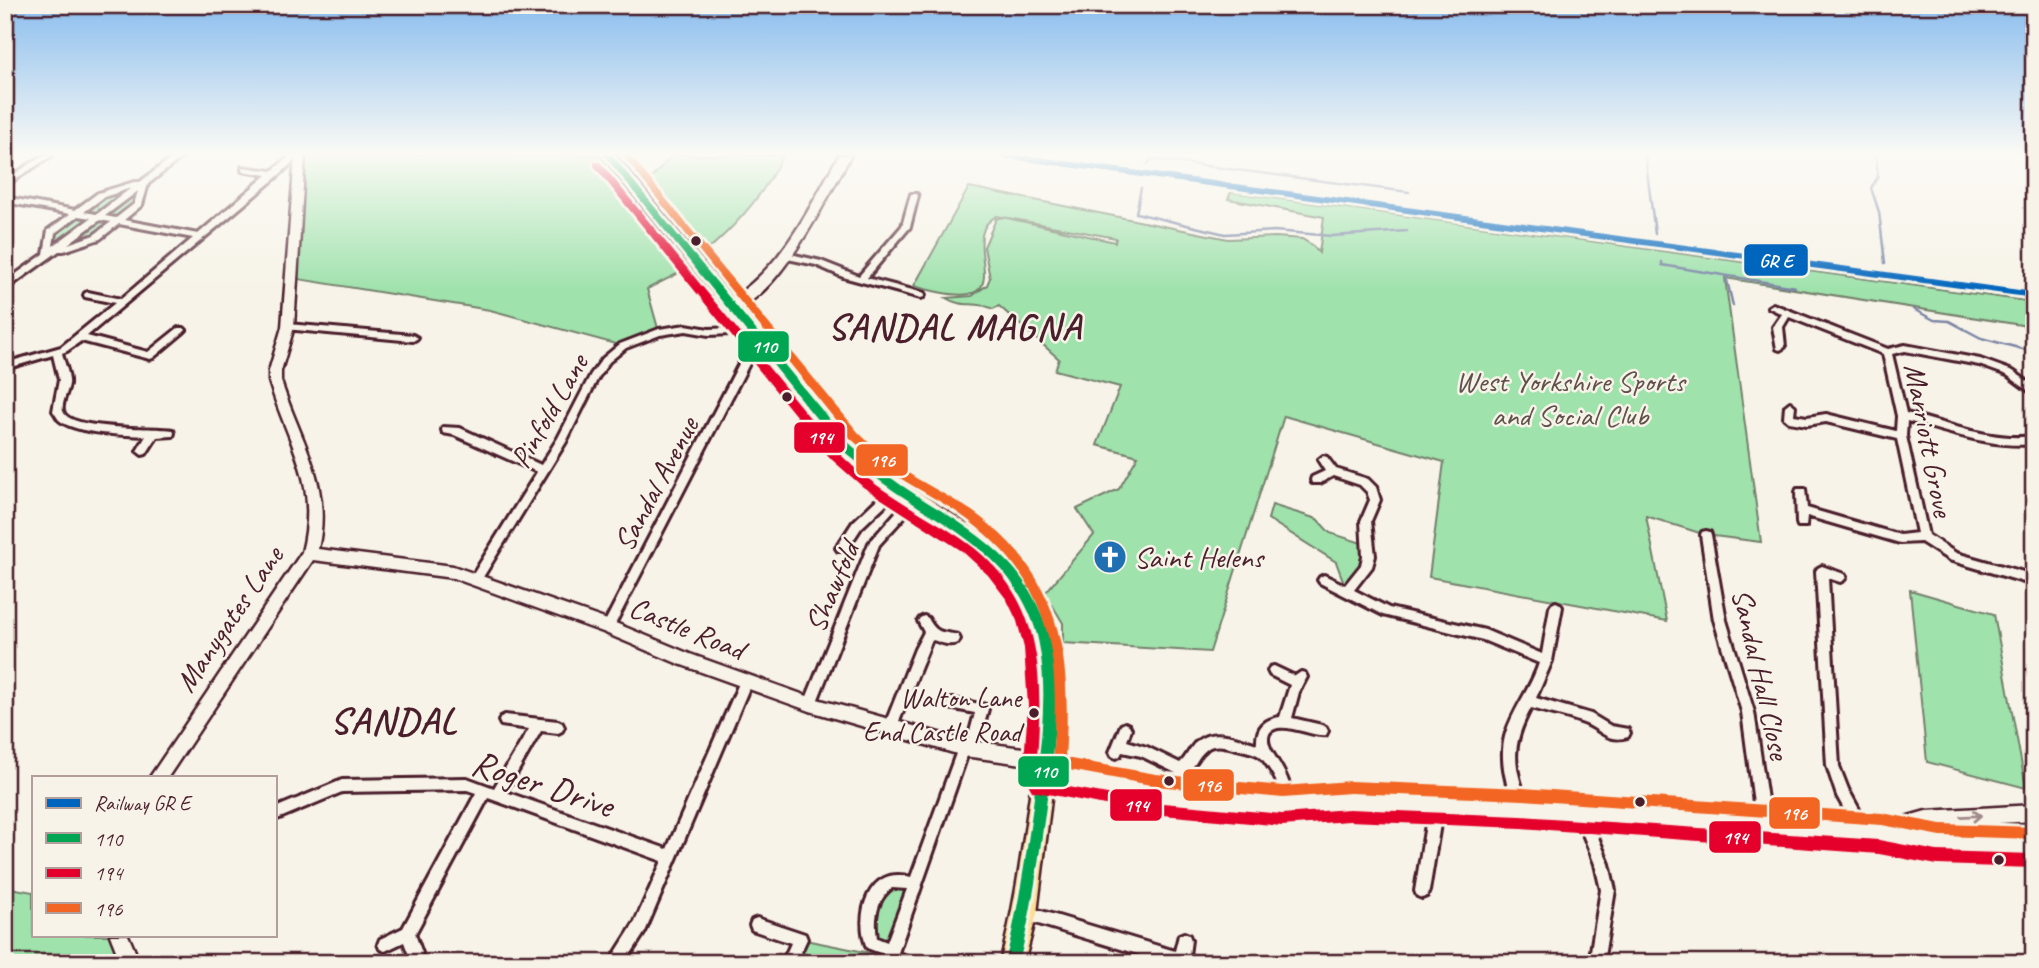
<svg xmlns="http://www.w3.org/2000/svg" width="2039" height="968" viewBox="0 0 2039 968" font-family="Caveat,sans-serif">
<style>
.green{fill:#9fe2ac;stroke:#74806c;stroke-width:2}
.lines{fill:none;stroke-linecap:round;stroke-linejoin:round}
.stream{stroke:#7c86a6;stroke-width:2.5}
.minor-casing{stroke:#4a1f2b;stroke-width:6}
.tertiary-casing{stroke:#4a1f2b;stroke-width:5}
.secondary-casing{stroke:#4a1f2b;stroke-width:5}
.primary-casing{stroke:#4a1f2b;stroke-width:5}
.minor{fill:#f7f3e8;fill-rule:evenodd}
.tertiary{fill:#f7f3e8;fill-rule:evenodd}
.secondary{fill:#f7f3e8;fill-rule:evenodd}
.primary{fill:#fedd96;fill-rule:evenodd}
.bus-1-casing{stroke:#f7f3e8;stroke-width:6}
.bus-2-casing{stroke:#f7f3e8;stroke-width:6}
.bus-3-casing{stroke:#f7f3e8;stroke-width:6}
.bus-1{fill:#00a651;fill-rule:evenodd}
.bus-2{fill:#e4002b;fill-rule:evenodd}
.bus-3{fill:#f26522;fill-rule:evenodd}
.rail-1-casing{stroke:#f7f3e8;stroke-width:6}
.rail-1{fill:#0065bd;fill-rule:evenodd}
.oneway{stroke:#a0898a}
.bus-dot{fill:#4a1f2b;stroke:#f7f3e8;stroke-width:2.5}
.labels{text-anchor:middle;stroke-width:5;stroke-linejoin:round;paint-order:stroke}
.bus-label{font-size:28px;fill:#4a1f2b;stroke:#f7f3e8;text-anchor:end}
.park-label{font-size:30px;fill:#5f504b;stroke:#f7f3e8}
.street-label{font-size:30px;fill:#4a1f2b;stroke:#f7f3e8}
.poi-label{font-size:30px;fill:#4a1f2b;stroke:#f7f3e8;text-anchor:start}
.district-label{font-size:37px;font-weight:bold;letter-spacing:2px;fill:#4a1f2b;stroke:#f7f3e8}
.near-street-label{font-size:37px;fill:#4a1f2b;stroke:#f7f3e8}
.line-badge{stroke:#f7f3e8;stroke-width:2.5}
.badge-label{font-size:19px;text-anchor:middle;font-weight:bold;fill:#fff}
</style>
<rect width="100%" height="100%" fill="#f7f3e8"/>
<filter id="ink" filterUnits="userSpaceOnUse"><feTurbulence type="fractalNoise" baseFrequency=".0143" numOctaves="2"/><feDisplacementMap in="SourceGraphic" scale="14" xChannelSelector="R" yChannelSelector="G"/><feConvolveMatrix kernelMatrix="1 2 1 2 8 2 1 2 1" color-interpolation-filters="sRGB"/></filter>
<g filter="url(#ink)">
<g class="green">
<path d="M300 155H608L697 264 647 289 659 332 623 346 490 310 292 278Z"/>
<path d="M672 155H783C765 193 736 226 704 253L647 183Z"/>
<path d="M146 181 138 205 97 237 52 252 51 232 101 195Z"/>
<path d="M969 187 1228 239 1276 237 1302 239 1312 245 1319 253 1324 217 1228 199 1231 192 2034 302V327L1725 278 1761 542 1706 535 1646 516 1667 621 1429 577 1444 462 1284 416 1210 652 1063 643V623L1045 593 1094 535 1077 509 1119 489 1138 456 1097 445 1120 387 1055 370 1059 359 999 306 993 309C976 300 963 309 946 298L972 296 987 285 990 278 984 247 996 219 1002 217 1115 242 1116 238 997 216C950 237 1037 322 914 286Z"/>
<path d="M1272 505 1317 519 1330 533 1368 545 1369 556 1347 591 1336 562 1268 519Z"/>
<path d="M1910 590 1994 614 2026 788 1927 762Z"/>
<path d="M2034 813V847L1881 833Z"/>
<path d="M888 883 915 885 892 951 872 943 879 891Z"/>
<path d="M5 887 33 892V935H110L122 963H5Z"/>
<path d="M800 939 890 957 887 963H789Z"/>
</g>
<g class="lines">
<g class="stream">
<path d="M1645 155 1655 234"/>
<path d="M1876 155 1878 177 1871 188 1879 212 1885 263"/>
<path d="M1148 164 1151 159 1409 192"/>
<path d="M1141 188 1136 213 1225 234 1275 231 1332 236 1407 231"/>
<path d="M1662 262V265L1795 287"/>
<path d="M1726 276 1733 306"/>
<path d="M1913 309 1934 320 1949 321 1981 338 2034 352"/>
</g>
<defs>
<g id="minor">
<path d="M44 155H53L5 186V180Z"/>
<path d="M176 155H185L148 184 142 205 124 220 198 234 267 175 242 171V167L272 171 291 155H300L278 176 87 336 148 352 178 328H184L186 330 184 332 153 358 150 359 81 341 67 351 62 353C64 363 70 374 69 384 68 392 61 403 63 411 69 431 154 427 173 430L174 433 173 436 157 437 146 454 142 455 137 451 146 436C126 435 75 434 59 420 58 419 54 412 53 411L59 380 53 355 5 369V363L61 347 115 303 85 297 84 295 85 293 88 292 121 299 193 238 119 224 100 239 64 251H59L5 290V282L44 254 48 230 70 214 5 202V197L75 210 98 193 134 182H140ZM131 188 97 214 84 212 104 197ZM138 191 134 204 116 218 105 216ZM78 216 91 218 53 246 55 233ZM100 220 111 222 94 235 68 244Z"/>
<path d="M911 194H917L918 196 910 227 867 278 924 293 925 295 924 297 921 298 843 277 816 265 783 258 782 256 786 253 821 261 859 276 902 226Z"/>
<path d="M1773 304 1888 349 1905 345 1980 359 2013 371 2034 386V395L2007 375 1979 365 1905 351 1892 354 1906 413C1947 423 1992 442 2034 436V444C1993 449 1946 431 1907 421L1906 436 1928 535 1956 553 2034 575V585L1949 560 1921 542 1900 543 1807 516 1806 526H1798L1797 523 1796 492 1797 489H1805L1807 508 1900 535 1917 533 1897 439 1826 422 1807 425 1789 422 1784 418 1785 406 1790 402 1795 406 1794 415 1807 417 1826 414 1896 431 1897 416 1883 354 1789 317 1783 327 1785 347 1780 350 1777 349 1773 327 1782 314 1768 307Z"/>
<path d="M748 323 751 324 753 326 751 328 732 334 709 335 686 331 660 335 626 348 609 362 598 378 566 442 480 582 476 584 472 582 470 579 472 576 537 472 454 435 443 433 442 430 443 427 460 428 541 465 558 438 591 374 603 358 620 344 659 329 686 325 709 329 732 328Z"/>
<path d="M288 324 413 335 418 338 413 341 285 329 283 327Z"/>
<path d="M745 359 750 362 612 630 608 632 604 630 602 627 604 624 740 362Z"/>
<path d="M1323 456 1327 457 1336 469 1368 479 1376 487 1380 500 1371 521 1375 556 1372 567 1354 590 1389 608 1485 630 1542 654 1550 607 1552 604 1556 602 1560 604 1562 607 1552 661 1536 698 1591 714 1611 726 1628 729 1630 733 1628 737C1608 743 1602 731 1586 724 1569 717 1549 713 1531 708 1509 749 1514 766 1529 808L1527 812 1522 814 1517 812C1507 789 1498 758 1506 733 1514 708 1531 688 1539 663L1483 640 1383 615 1320 583 1318 580 1320 577 1324 575 1345 585 1361 565 1363 556 1361 521 1370 500 1367 492 1360 485 1333 476 1320 483H1312L1311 480 1312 477 1325 471 1318 460Z"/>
<path d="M897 483 901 484 902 487 901 490 861 528 846 551H838L836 548 838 545 853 522 893 484Z"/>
<path d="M915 494 919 495 920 498 919 501 879 545 816 704 814 708 810 709 806 708 804 704 869 543 911 495Z"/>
<path d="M1706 531 1710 532 1711 535 1726 620 1754 712 1771 826 1769 831 1764 832 1759 831 1757 826 1742 712 1714 620 1701 535 1702 532Z"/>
<path d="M1822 566 1844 574 1846 577 1844 580 1840 582 1828 578 1839 766 1848 789 1872 833 1870 838 1865 839 1860 838 1837 796 1827 766 1816 571 1818 568Z"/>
<path d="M924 616 928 618C937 635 942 631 958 635L960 639 958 643C950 646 941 643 933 640L931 642 896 729 894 733 890 735 886 733 884 729 886 722 915 649 924 632 918 621 920 618Z"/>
<path d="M1274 666 1295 676 1301 672 1305 673 1307 677 1299 692 1292 718 1322 725 1326 727 1328 731 1326 735C1315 738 1277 718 1269 734 1261 752 1301 775 1288 810L1283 812 1278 810C1275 802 1278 793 1277 783 1275 777 1264 759 1259 756 1253 752 1241 750 1233 748 1225 746 1214 743 1207 749 1194 759 1198 768 1180 775L1141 756 1122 752 1120 756 1116 758 1112 756 1110 752 1121 725 1125 723 1129 725 1131 729 1127 741 1147 747 1180 763C1187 757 1190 747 1197 741 1215 727 1238 738 1257 744 1256 728 1264 719 1280 717L1290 685 1270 675 1268 671 1270 667Z"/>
<path d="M746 676 750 677 752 681 645 932 625 963H609L635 922 662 861 488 798 415 934 422 953 420 958 415 960 410 958 404 942 385 951 380 949 378 944 380 939 403 928 476 793 467 790 342 792 275 820V808L342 780 467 778 494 788 529 729 501 725 499 721 501 717 505 715 558 721 562 723 564 727 562 731 558 733 541 731 506 792 667 849 740 681 742 677Z"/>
<path d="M953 699 986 705 988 709 978 749 976 753 972 755 968 753 899 950 898 953 914 958 916 963H880L883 954 867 948C854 916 868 864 911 877L958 748 960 744 964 742 967 743 975 713 949 708 947 704 949 700ZM892 888 907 889 887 942 877 938C874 920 876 900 892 888Z"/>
<path d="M1436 800 1441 802 1443 806 1429 891 1427 896 1422 898 1417 896 1415 891 1429 806 1431 802Z"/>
<path d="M1581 806 1586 808 1609 864 1615 890 1603 963H1589L1601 890 1595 864 1574 812 1576 808Z"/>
<path d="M1025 906 1175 951 1179 935 1184 933 1189 935 1191 940 1189 955 1197 958 1199 963H1167L1025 920 1020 918 1018 913 1020 908Z"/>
<path d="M757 918 805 934 807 939 796 963H782L791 943 752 930 750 925 752 920Z"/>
</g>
<g id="tertiary">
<path d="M295 155H305L294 327 281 371V381C300 441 333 484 318 549L453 566 613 622 690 654 810 697 964 740 1045 751 1051 753 1053 759 1051 765 1045 767 964 756 810 711 679 664 603 632 453 578 313 560 168 777H150L302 552C320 482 288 445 269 381V371L282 327Z"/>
<path d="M1043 767 1154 786 1283 798 1349 793 1522 800 1880 824 1926 811 2034 805V821L1926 827 1915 831 1939 835 2034 838V856L1939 853 1881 842 1522 816 1349 809 1283 814 1154 802 1043 783 1037 781 1034 775 1037 769Z"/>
<path d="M110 935H128L140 963H121Z"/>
</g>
<path id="secondary" d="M839 155H851C833 187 769 318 726 308L724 305 726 302C783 268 808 210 839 155Z"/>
<path id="primary" d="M602 155H615L850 441 884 470 980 532 1026 577 1052 629 1059 705 1056 759 1037 913 1024 963H1000C1013 914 1020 866 1027 816 1036 749 1056 646 1012 588 977 540 921 515 874 481 861 472 850 460 838 449Z"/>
</defs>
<use href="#minor" class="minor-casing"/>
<use href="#tertiary" class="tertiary-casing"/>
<use href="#secondary" class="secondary-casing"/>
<use href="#primary" class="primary-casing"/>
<use href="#minor" class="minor"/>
<use href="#tertiary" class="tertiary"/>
<use href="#secondary" class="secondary"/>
<use href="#primary" class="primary"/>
<defs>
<path id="bus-1" d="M604 155H612L848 442C865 457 882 472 901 485 938 510 978 530 1009 563 1028 583 1042 610 1049 637 1062 692 1053 750 1046 806 1039 859 1032 911 1019 963H1005C1018 911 1026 858 1033 805 1040 750 1050 690 1037 635 1031 611 1018 589 1002 570 972 537 931 516 894 491 875 478 858 463 840 448Z"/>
<path id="bus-2" d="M594 162H600L838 452C848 462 859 472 870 480 901 504 938 521 969 544 1049 604 1042 685 1036 774L1041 782 1152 802 1282 814 1349 809 1521 816 1879 840 1937 851 2034 854V868L1937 865 1879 854 1521 828 1349 821 1282 826 1152 814 1032 791 1023 775 1028 706 1024 648 1017 621 1007 600 988 575 962 551 863 487 830 458 594 166Z"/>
<path id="bus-3" d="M622 155H630L858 432C871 445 884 457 899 467 922 483 948 495 972 511 1062 574 1072 657 1065 758L1156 774 1283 786 1350 781 1523 788 1882 813 1941 824 2034 827V839L1941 836 1882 825 1523 800 1350 793 1283 798 1156 786 1053 767 1052 763C1060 661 1056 587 968 520 947 504 922 492 900 478 882 466 866 452 850 438Z"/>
</defs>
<use href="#bus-1" class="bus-1-casing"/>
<use href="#bus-2" class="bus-2-casing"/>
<use href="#bus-3" class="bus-3-casing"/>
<use href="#bus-1" class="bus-1"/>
<use href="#bus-2" class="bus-2"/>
<use href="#bus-3" class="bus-3"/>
<defs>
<path id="rail-1" d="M997 155H1022L2034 292V298L1002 158Z"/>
</defs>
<use href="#rail-1" class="rail-1-casing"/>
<use href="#rail-1" class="rail-1"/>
</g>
<defs><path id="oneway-shaft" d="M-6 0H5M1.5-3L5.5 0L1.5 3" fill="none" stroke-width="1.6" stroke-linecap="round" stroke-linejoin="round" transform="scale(1.75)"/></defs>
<use class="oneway" href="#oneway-shaft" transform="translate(1971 816) rotate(-3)"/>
</g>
<linearGradient id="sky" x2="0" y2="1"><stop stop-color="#8abdee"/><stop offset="0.53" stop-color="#fbfaf5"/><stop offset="1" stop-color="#fbfaf5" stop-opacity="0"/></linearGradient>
<rect width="2039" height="290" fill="url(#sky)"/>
<defs>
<symbol id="church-disc" viewBox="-11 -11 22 22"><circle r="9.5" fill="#1f6fb2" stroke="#f7f3e8"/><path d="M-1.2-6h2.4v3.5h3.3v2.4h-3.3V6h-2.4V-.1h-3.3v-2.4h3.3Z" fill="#fff"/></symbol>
</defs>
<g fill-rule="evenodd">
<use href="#church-disc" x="1091" y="538" width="38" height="38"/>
</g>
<g class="bus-dot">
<circle cx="696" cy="241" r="6"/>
<circle cx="787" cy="397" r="6"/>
<circle cx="1034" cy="713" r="6"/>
<circle cx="1169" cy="781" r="6"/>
<circle cx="1640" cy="802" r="6"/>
<circle cx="1999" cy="860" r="6"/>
</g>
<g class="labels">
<g class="bus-label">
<text x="1021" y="707">Walton Lane<tspan x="1021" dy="34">End Castle Road</tspan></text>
</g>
<g class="park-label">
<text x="1570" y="391">West Yorkshire Sports<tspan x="1570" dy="34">and Social Club</tspan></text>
</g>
<g class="street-label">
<text transform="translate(549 411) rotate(-60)" y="10">Pinfold Lane</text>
<text transform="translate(1929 440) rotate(79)" y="10">Marriott Grove</text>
<text transform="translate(656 484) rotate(-62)" y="10">Sandal Avenue</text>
<text transform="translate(832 587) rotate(-67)" y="10">Shawfold</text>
<text transform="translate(229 619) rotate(-56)" y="10">Manygates Lane</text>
<text transform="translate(687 628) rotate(22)" y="10">Castle Road</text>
<text transform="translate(1761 674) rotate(77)" y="10">Sandal Hall Close</text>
</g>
<g class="poi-label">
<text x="1134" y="567">Saint Helens</text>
</g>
<g class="district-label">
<text x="955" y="339">SANDAL MAGNA</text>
<text x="394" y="733">SANDAL</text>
</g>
<g class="near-street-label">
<text transform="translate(543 783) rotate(18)" y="13">Roger Drive</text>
</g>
</g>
<g class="line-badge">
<rect x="1743" y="243" width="66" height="34" rx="7" fill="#0065bd"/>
<rect x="737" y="330" width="53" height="33" rx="7" fill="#00a651"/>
<rect x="793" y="421" width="53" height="33" rx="7" fill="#e4002b"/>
<rect x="855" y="443" width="54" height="34" rx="7" fill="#f26522"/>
<rect x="1017" y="755" width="53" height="33" rx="7" fill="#00a651"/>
<rect x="1182" y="768" width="53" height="34" rx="7" fill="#f26522"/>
<rect x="1109" y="788" width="54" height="34" rx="7" fill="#e4002b"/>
<rect x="1768" y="796" width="53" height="34" rx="7" fill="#f26522"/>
<rect x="1708" y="820" width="54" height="34" rx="7" fill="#e4002b"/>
</g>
<g class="badge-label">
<text x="1776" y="267">GR E</text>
<text x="764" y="353">110</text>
<text x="820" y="444">194</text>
<text x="882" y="467">196</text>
<text x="1044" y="778">110</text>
<text x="1208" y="792">196</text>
<text x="1136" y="812">194</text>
<text x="1794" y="820">196</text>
<text x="1735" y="844">194</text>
</g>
<rect width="2039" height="968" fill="none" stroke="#f7f3e8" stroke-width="28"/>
<rect x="14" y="14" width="2011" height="940" fill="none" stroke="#4a1f2b" stroke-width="2.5" filter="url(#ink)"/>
<rect x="32" y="776" width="245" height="161" fill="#f7f3e8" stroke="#b29e9c" stroke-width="2"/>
<rect x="46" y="798" width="35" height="10" fill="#0065bd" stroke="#b29e9c" stroke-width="2"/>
<text x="94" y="810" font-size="21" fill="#4a1f2b">Railway GR E</text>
<rect x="46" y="833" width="35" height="10" fill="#00a651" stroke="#b29e9c" stroke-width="2"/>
<text x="94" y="846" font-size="21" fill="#4a1f2b">110</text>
<rect x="46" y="868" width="35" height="10" fill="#e4002b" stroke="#b29e9c" stroke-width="2"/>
<text x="94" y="880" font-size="21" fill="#4a1f2b">194</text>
<rect x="46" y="903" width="35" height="10" fill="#f26522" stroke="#b29e9c" stroke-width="2"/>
<text x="94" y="916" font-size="21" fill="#4a1f2b">196</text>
</svg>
